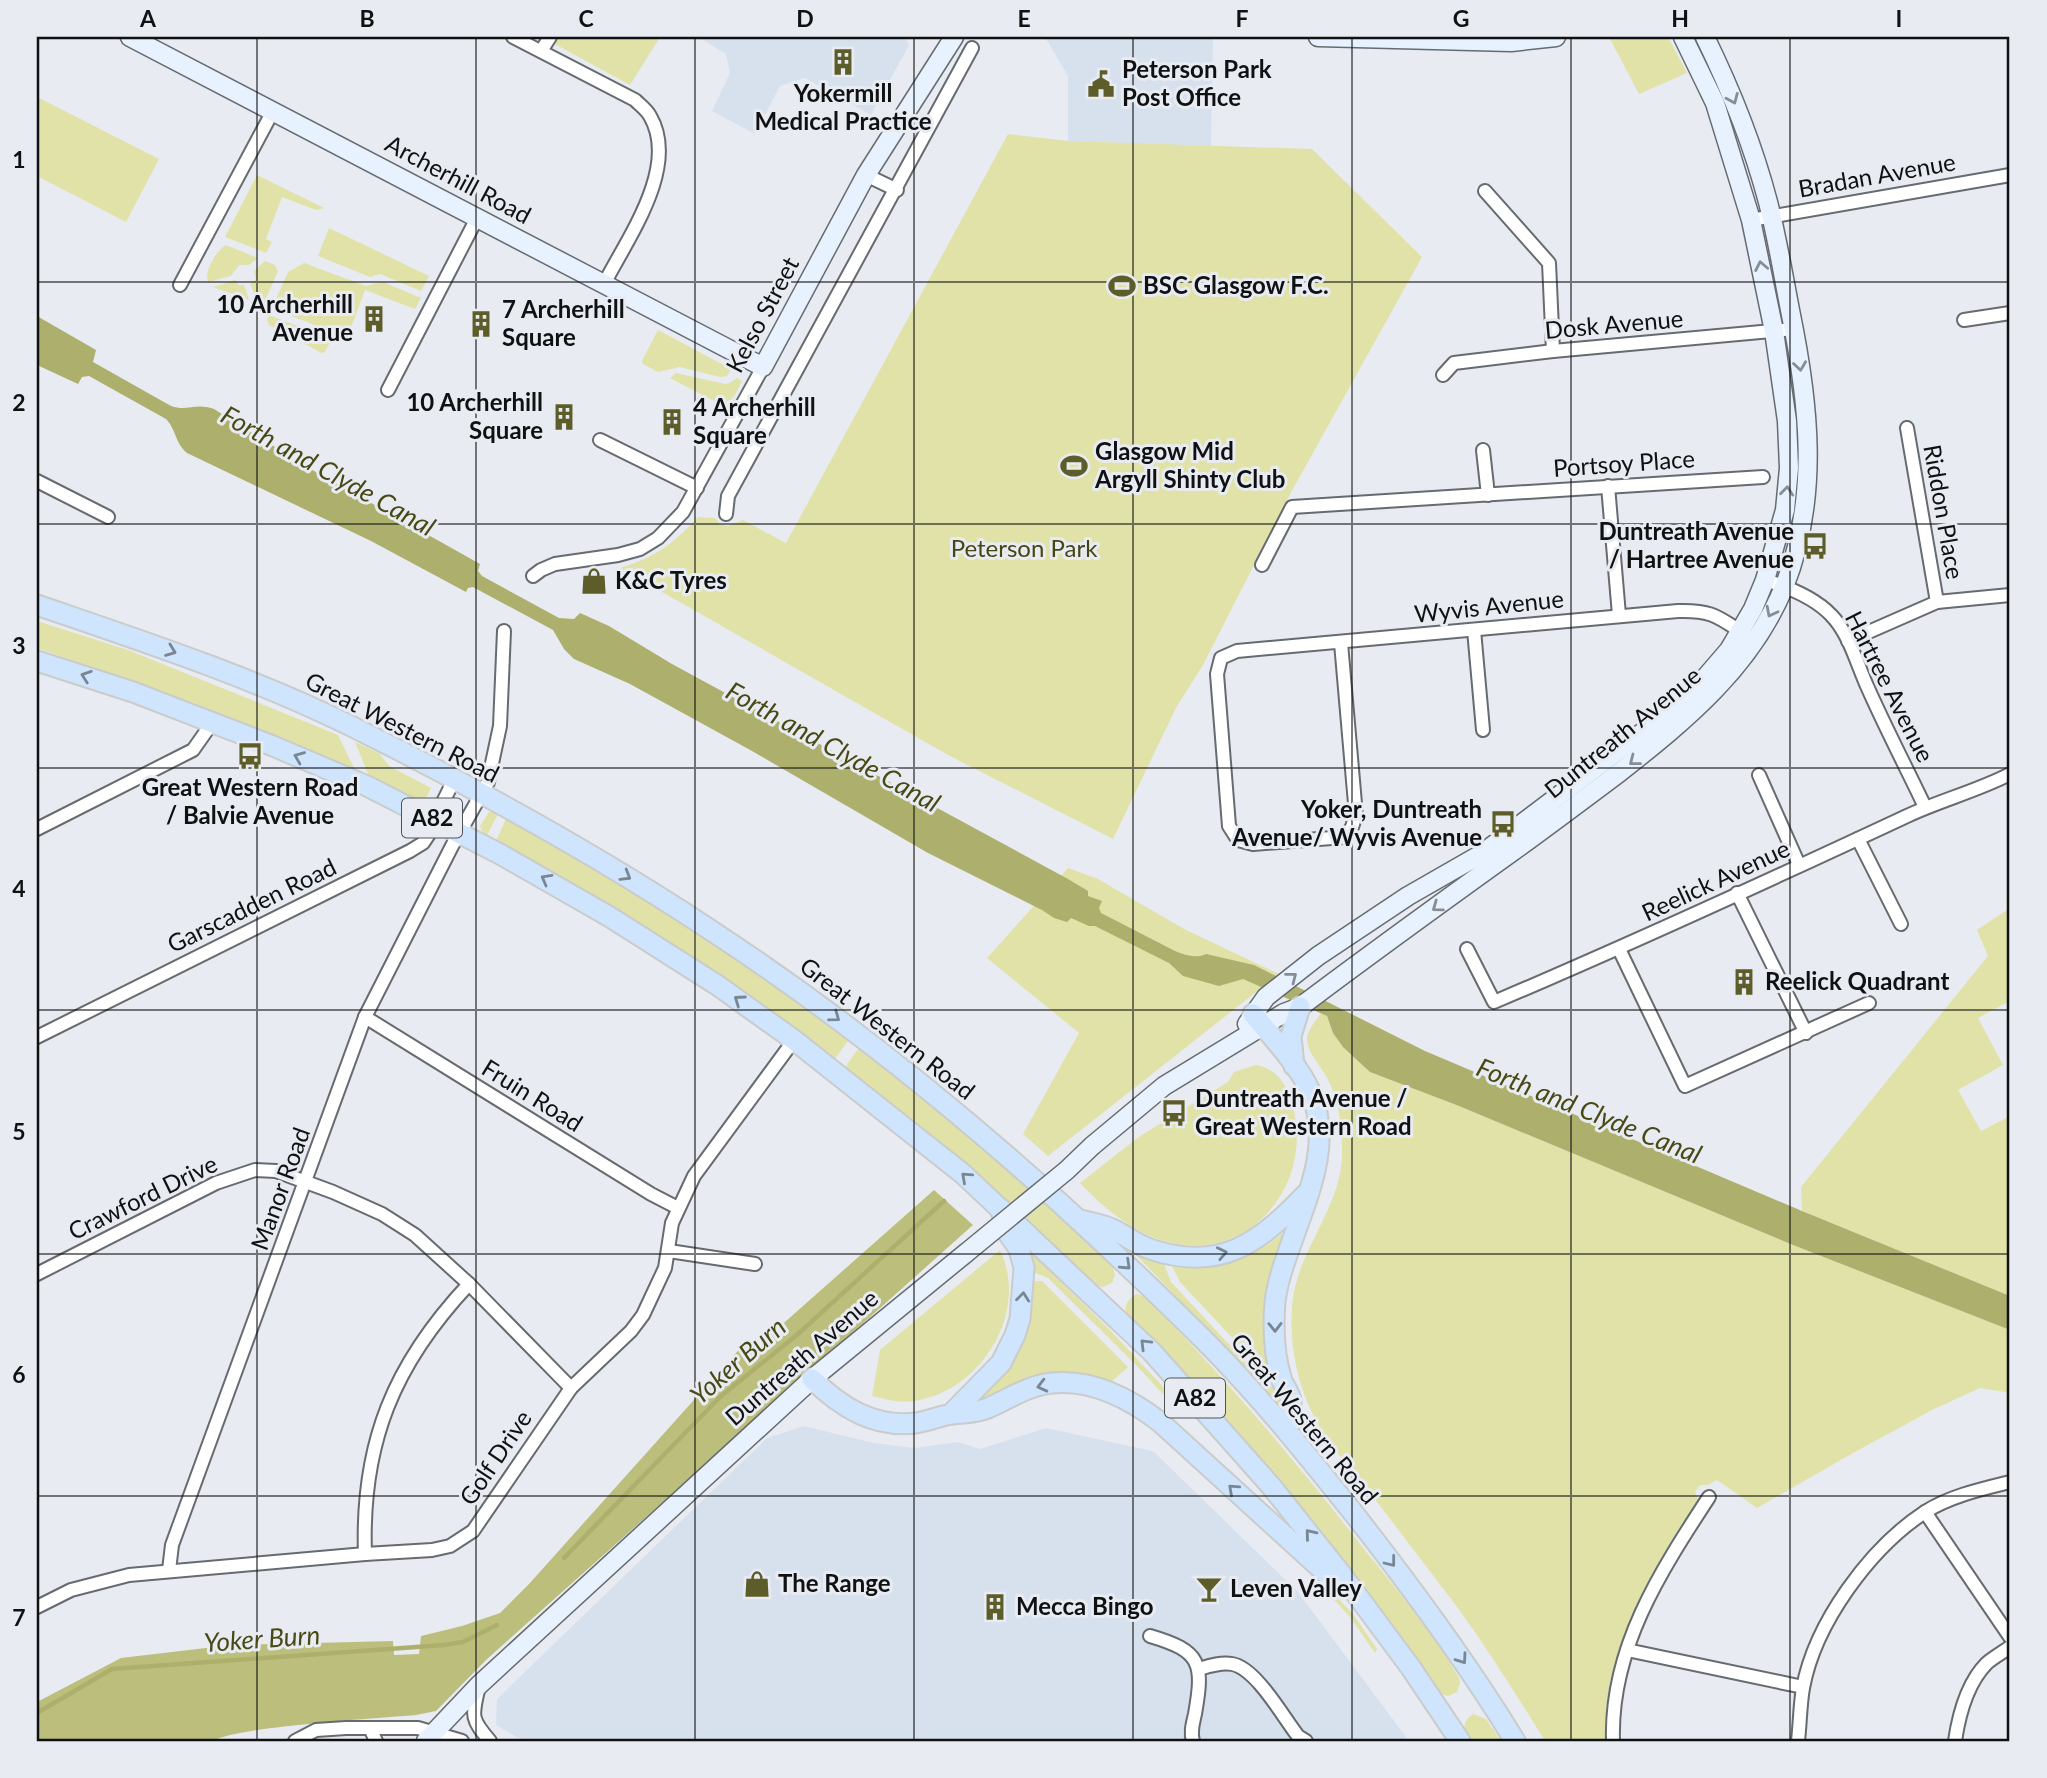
<svg xmlns="http://www.w3.org/2000/svg" width="2047" height="1778" viewBox="0 0 2047 1778" font-family="Lato,sans-serif">
<style>
.built{fill:#d7e1ed}
.green{fill:#e0e2a7}
.forest{fill:#bcbe7b}
.water{fill:#adaf6c}
.lines{fill:none;stroke-linecap:round;stroke-linejoin:round}
.stream{stroke:#adaf6c;stroke-width:4.5}
.street-casing{stroke:#666b6f;stroke-width:16}
.secondary-casing{stroke:#666b6f;stroke-width:21}
.primary-casing{stroke:#cacbcb;stroke-width:23}
.street{stroke:#fff;stroke-width:12}
.secondary{stroke:#e7f2fe;stroke-width:18}
.primary{stroke:#cfe5fd;stroke-width:19}
.secondary-bridge-casing{stroke:#666b6f;stroke-width:21;stroke-linecap:butt}
.secondary-bridge{stroke:#e7f2fe;stroke-width:18}
.oneway{stroke:#868d94}
.oneway2{stroke:#798693}
.grid{fill:none;stroke:#0f1112;stroke-width:2;stroke-opacity:0.55}
.labels{text-anchor:middle;stroke-width:6;stroke-linejoin:round;paint-order:stroke}
.shield{fill:#e8ecf2;stroke:#505355;stroke-width:2}
.shield-label{font-size:23px;font-weight:bold;fill:#0f1112}
.poi-label{font-size:24px;font-weight:bold;fill:#0f1112;stroke:#e8ecf2;text-anchor:start}
.street-label{font-size:24px;fill:#0f1112;stroke:#e8ecf2}
.park-label{font-size:24px;fill:#464613;stroke:#e8ecf2}
.water-label{font-size:26px;font-style:italic;fill:#494916;stroke:#e8ecf2}
.neatline{fill:none;stroke:#0f1112;stroke-width:2.5}
.grid-label{font-size:23px;text-anchor:middle;font-weight:bold;fill:#0f1112}
</style>
<rect width="100%" height="100%" fill="#e8ecf2"/>
<g class="built">
<path d="M698 37 906 39 909 45 871 115 805 78 780 86 755 134 712 111 730 73 726 54Z"/>
<path d="M1045 37H1213L1211 147 1068 141V76Z"/>
<path d="M804 1426 874 1443 915 1448 958 1442 980 1449 1046 1428 1153 1451 1298 1592 1409 1741H529L517 1737 496 1725 497 1699 767 1438Z"/>
</g>
<g class="green">
<path d="M554 37H660L630 85 551 42Z"/>
<path d="M1609 37H1668L1687 73 1639 94Z"/>
<path d="M37 97 159 159 126 222 37 176Z"/>
<path d="M1008 134 1068 141 1312 149 1422 257 1289 496 1203 665 1177 706 1113 839 948 755 620 568C656 557 673 544 698 517L715 518 720 524 728 526 743 520 786 543Z"/>
<path d="M257 175 324 208 316 210 282 197 266 239 272 242 266 253 225 237Z"/>
<path d="M329 228 429 276 421 291 380 274 370 277 318 256Z"/>
<path d="M226 245 258 258 249 265H239L231 276 208 282C204 271 216 251 226 245Z"/>
<path d="M265 261 275 265 278 271 264 303H258L250 284 256 279 254 271Z"/>
<path d="M304 263 366 286 383 282 421 298 415 309 365 290 347 338 272 308 288 272Z"/>
<path d="M236 280 238 285H244L249 300 213 287Z"/>
<path d="M269 315 329 338 330 342 325 352 322 353 269 325 267 320Z"/>
<path d="M658 330 731 369 727 376 720 377 680 367 658 372 643 364 642 361Z"/>
<path d="M676 373 725 384 730 383 737 378 742 381C736 393 733 404 718 403L670 378Z"/>
<path d="M37 621 128 650 338 735 356 772 194 703 37 648Z"/>
<path d="M355 742 379 753 389 766 431 788 423 804 371 781Z"/>
<path d="M489 812H499L485 839 480 826Z"/>
<path d="M507 817 613 878 724 949 850 1038 834 1060 693 960 494 845Z"/>
<path d="M1068 868 1098 879 1184 929 1279 974 1048 1156 1023 1134 1079 1033 987 958Z"/>
<path d="M2010 908V1001L1978 1018 2003 1065 1958 1090 1981 1131 2010 1116V1296L1802 1211 1801 1187 1988 956 1977 930Z"/>
<path d="M1321 1013 1327 1016 1333 1033 1370 1072 1459 1106 1793 1245 2010 1330V1393L1980 1388 1932 1410 1853 1453 1757 1508 1717 1480 1708 1485H1700L1695 1492 1698 1500C1652 1568 1600 1656 1606 1741H1545C1517 1696 1489 1651 1458 1608 1429 1570 1400 1532 1371 1494 1357 1476 1341 1459 1328 1440 1302 1403 1289 1355 1292 1310 1294 1253 1341 1210 1342 1155 1342 1128 1340 1101 1327 1078 1322 1067 1308 1054 1307 1041 1306 1031 1316 1021 1321 1013Z"/>
<path d="M860 1046 958 1124 1081 1234 1112 1265 1115 1275 1112 1283 1103 1287 1093 1284 968 1168 844 1069Z"/>
<path d="M1256 1065C1279 1069 1289 1088 1294 1111 1311 1188 1249 1262 1168 1242 1133 1233 1104 1208 1080 1183L1140 1136 1228 1082 1234 1072Z"/>
<path d="M1289 1228 1275 1377 1270 1378 1180 1282 1172 1266C1222 1270 1251 1260 1289 1228Z"/>
<path d="M1000 1250C1029 1310 984 1387 920 1400 904 1404 888 1400 872 1396L880 1350Z"/>
<path d="M1030 1252 1108 1328 1184 1409 1180 1412 1136 1365 1048 1278 1033 1272 1028 1253Z"/>
<path d="M1134 1253 1164 1264 1171 1282 1265 1383 1279 1389 1289 1420 1228 1350Z"/>
<path d="M1033 1281H1042L1128 1367 1111 1382 1070 1374 970 1406 998 1381 1011 1361Z"/>
<path d="M1137 1294 1145 1297C1223 1375 1293 1458 1361 1545 1395 1588 1432 1631 1459 1678L1460 1683 1457 1692 1448 1696 1438 1693 1126 1315C1124 1306 1128 1298 1137 1294Z"/>
<path d="M1333 1593 1353 1614 1377 1649 1375 1653 1350 1617 1330 1595Z"/>
<path d="M1473 1714 1486 1719 1501 1741H1469C1464 1730 1461 1722 1473 1714Z"/>
</g>
<path class="forest" d="M934 1190 973 1225 486 1660 436 1711 416 1715C383 1718 232 1727 214 1741H37V1702L121 1658 231 1645 393 1641 394 1655 419 1654 421 1636 462 1626 500 1613 529 1584 744 1344 768 1337Z"/>
<path class="water" d="M37 316 96 350 93 362 171 406C188 412 195 402 214 409L307 467 480 564 478 571 482 576 559 618 574 619 580 613 609 626 672 664 1068 879 1088 891V896L1102 901 1099 908 1101 913 1175 951C1184 955 1197 959 1206 954L1254 965 1425 1051 1802 1211 2010 1296V1330L1793 1245 1459 1106 1370 1072 1343 1047 1333 1033 1327 1016 1243 979 1219 986 1183 976 1169 963 1095 926H1089L1071 918 1067 922 1054 918 1042 910 928 853 752 751 630 684 574 659 564 649 553 630 473 587 468 588 466 592 371 541 187 453C175 443 176 429 166 419L89 376 82 377 78 384 37 365Z"/>
<g class="lines">
<g class="stream">
<path d="M564 1558 720 1397 798 1334 944 1201"/>
<path d="M37 1713 112 1669 444 1645 463 1642 497 1625"/>
</g>
<defs>
<g id="street">
<path d="M513 37 635 100C640 105 647 110 650 116 680 167 627 239 604 284"/>
<path d="M541 51 550 37"/>
<path d="M866 175 897 190"/>
<path d="M1485 191 1549 263 1553 351"/>
<path d="M1751 220 2010 175"/>
<path d="M180 285 273 111"/>
<path d="M1964 320 2010 313"/>
<path d="M1443 375 1454 363 1553 351 1794 329"/>
<path d="M388 390 477 218"/>
<path d="M1907 428 1937 602"/>
<path d="M600 440 697 488"/>
<path d="M1483 450 1488 495"/>
<path d="M37 481 108 517"/>
<path d="M1608 486 1619 615"/>
<path d="M726 514 728 496 972 48"/>
<path d="M1262 565 1292 507 1763 477"/>
<path d="M533 576 541 570 555 564 618 555 640 549 658 538 683 512 763 367"/>
<path d="M1765 580C1788 587 1814 597 1831 615 1849 633 1857 664 1867 686 1885 727 1906 767 1925 807"/>
<path d="M1474 630 1483 730"/>
<path d="M1848 641 1937 602 2010 595"/>
<path d="M1341 643 1356 815 1352 827 1345 837 1253 844 1238 840 1229 826 1217 674 1221 658 1237 651 1678 611C1713 610 1718 617 1746 635"/>
<path d="M1759 775 1799 865"/>
<path d="M37 829 193 750 212 723"/>
<path d="M1858 839 1901 924"/>
<path d="M1737 893 1806 1033"/>
<path d="M1467 949 1494 1002C1633 943 1770 880 1907 816 1941 800 1977 791 2010 774"/>
<path d="M1619 949 1685 1086 1869 1003"/>
<path d="M365 1017 651 1194 678 1208"/>
<path d="M37 1037 410 851 423 843 431 831 434 820 454 780"/>
<path d="M669 1251 755 1264"/>
<path d="M37 1274 216 1183 255 1170 276 1171 333 1192 382 1214 415 1235 469 1284 571 1388"/>
<path d="M1925 1512 2010 1637"/>
<path d="M365 1554C361 1443 394 1364 469 1284"/>
<path d="M169 1570 172 1545 365 1017 452 846 488 782 500 726 504 631"/>
<path d="M37 1607 71 1590 129 1575 365 1554 432 1550 450 1546 473 1531 571 1388 631 1331 643 1315 665 1268 672 1223 694 1176 794 1040"/>
<path d="M1150 1636C1201 1651 1204 1663 1195 1714 1193 1723 1190 1732 1193 1741"/>
<path d="M1627 1650 1803 1687"/>
<path d="M1199 1669C1209 1666 1221 1662 1232 1664 1256 1668 1283 1717 1298 1736L1306 1741"/>
<path d="M479 1686C472 1716 470 1718 490 1741"/>
<path d="M370 1728 376 1741"/>
<path d="M295 1741 316 1730 346 1728H418L462 1741"/>
<path d="M1613 1741C1610 1649 1660 1572 1709 1497"/>
<path d="M1798 1741C1800 1724 1800 1705 1803 1688 1815 1623 1870 1548 1925 1512 1950 1496 1982 1489 2010 1482"/>
<path d="M1955 1741C1959 1714 1967 1683 1987 1663 1994 1657 2003 1652 2010 1647"/>
</g>
<g id="secondary">
<path d="M130 37 763 367 866 175 954 37"/>
<path d="M1318 37 1511 42 1556 37"/>
<path d="M1247 1024 1266 997 1318 956 1408 896 1483 853 1655 723 1704 679 1729 650 1753 609 1765 580 1785 510 1789 468 1787 421 1774 331 1751 220 1715 103 1683 37"/>
<path d="M1092 1146 1164 1086 1284 1013 1300 1007C1369 955 1441 903 1512 852 1548 826 1584 799 1620 772 1686 720 1751 667 1784 587 1820 497 1809 402 1790 310 1783 274 1777 237 1768 202 1753 145 1731 90 1705 37"/>
<path d="M426 1741 479 1685 812 1379 966 1253"/>
</g>
<g id="primary">
<path d="M37 605C142 641 249 676 349 725 480 790 609 861 730 943 847 1021 956 1109 1060 1203 1109 1248 1158 1294 1205 1341 1259 1395 1307 1455 1355 1515 1412 1588 1467 1662 1515 1741"/>
<path d="M37 661 133 692 273 746 367 786 500 854 610 917 717 985 794 1040 963 1174 1152 1352 1271 1486 1342 1575 1411 1668 1460 1741"/>
<path d="M1253 1014C1271 1036 1298 1064 1310 1091 1331 1137 1312 1186 1296 1230 1288 1253 1278 1277 1275 1302 1273 1327 1274 1356 1282 1381 1285 1387 1290 1394 1291 1400 1292 1410 1289 1422 1288 1432"/>
<path d="M1294 1066 1291 1036 1300 1007"/>
<path d="M1081 1220C1091 1223 1102 1224 1112 1229 1125 1235 1136 1244 1150 1249 1220 1273 1259 1243 1306 1194"/>
<path d="M812 1379C841 1407 873 1428 916 1423 928 1421 940 1416 952 1414 966 1412 973 1414 988 1408 1009 1399 1029 1385 1052 1383 1092 1379 1129 1398 1160 1422L1340 1586"/>
<path d="M951 1414 1001 1363 1015 1335 1020 1319 1024 1268 1019 1249 1005 1229 1001 1209"/>
</g>
</defs>
<use href="#street" class="street-casing"/>
<use href="#secondary" class="secondary-casing"/>
<use href="#primary" class="primary-casing"/>
<use href="#street" class="street"/>
<use href="#secondary" class="secondary"/>
<use href="#primary" class="primary"/>
<defs>
<path id="secondary-bridge" d="M966 1253 1067 1170 1092 1146"/>
</defs>
<use href="#secondary-bridge" class="secondary-bridge-casing"/>
<use href="#secondary-bridge" class="secondary-bridge"/>
</g>
<defs><path id="oneway-chevron" d="M-2-3.5L2.5 0L-2 3.5" fill="none" stroke-width="1.6" stroke-linecap="round" stroke-linejoin="round" transform="scale(1.75)"/></defs>
<g class="oneway">
<use href="#oneway-chevron" transform="translate(1733 99) rotate(67)"/>
<use href="#oneway-chevron" transform="translate(1761 266) rotate(-101)"/>
<use href="#oneway-chevron" transform="translate(1800 366) rotate(82)"/>
<use href="#oneway-chevron" transform="translate(1787 491) rotate(-84)"/>
<use href="#oneway-chevron" transform="translate(1771 612) rotate(117)"/>
<use href="#oneway-chevron" transform="translate(1634 761) rotate(142)"/>
<use href="#oneway-chevron" transform="translate(1437 907) rotate(144)"/>
<use href="#oneway-chevron" transform="translate(1292 977) rotate(-38)"/>
</g>
<g class="oneway2">
<use href="#oneway-chevron" transform="translate(171 651) rotate(21)"/>
<use href="#oneway-chevron" transform="translate(86 676) rotate(-161)"/>
<use href="#oneway-chevron" transform="translate(299 757) rotate(-158)"/>
<use href="#oneway-chevron" transform="translate(626 876) rotate(31)"/>
<use href="#oneway-chevron" transform="translate(546 879) rotate(-151)"/>
<use href="#oneway-chevron" transform="translate(739 1000) rotate(-145)"/>
<use href="#oneway-chevron" transform="translate(835 1017) rotate(36)"/>
<use href="#oneway-chevron" transform="translate(966 1177) rotate(-138)"/>
<use href="#oneway-chevron" transform="translate(1222 1253) rotate(-12)"/>
<use href="#oneway-chevron" transform="translate(1126 1265) rotate(43)"/>
<use href="#oneway-chevron" transform="translate(1023 1297) rotate(-84)"/>
<use href="#oneway-chevron" transform="translate(1275 1327) rotate(89)"/>
<use href="#oneway-chevron" transform="translate(1145 1344) rotate(-135)"/>
<use href="#oneway-chevron" transform="translate(1042 1386) rotate(166)"/>
<use href="#oneway-chevron" transform="translate(1233 1489) rotate(-138)"/>
<use href="#oneway-chevron" transform="translate(1310 1534) rotate(-129)"/>
<use href="#oneway-chevron" transform="translate(1391 1562) rotate(52)"/>
<use href="#oneway-chevron" transform="translate(1462 1659) rotate(55)"/>
</g>
<path class="grid" d="M257 37V1741M476 37V1741M695 37V1741M914 37V1741M1133 37V1741M1352 37V1741M1571 37V1741M1790 37V1741M37 282H2010M37 524H2010M37 768H2010M37 1010H2010M37 1254H2010M37 1496H2010"/>
<defs>
<symbol id="building-bare" viewBox="-9 -9 18 18"><path d="M-4-6H4V6H1V3H-1V6H-4ZM-2.5-4.3h1.7v1.8h-1.7ZM.8-4.3h1.7v1.8H.8ZM-2.5-1h1.7V.8h-1.7ZM.8-1h1.7V.8H.8Z" fill="#5d5d2a" stroke="#e8ecf2" stroke-width="2.5" paint-order="stroke"/></symbol>
<symbol id="civic-bare" viewBox="-9 -9 18 18"><path d="M-.6-6.5H3V-4.5H.6V-3L4-1V1h2V6H-6V1h2V-1L-.6-3ZM-1.2 2.5V6h2.4V2.5Z" fill="#5d5d2a" stroke="#e8ecf2" stroke-width="2.5" paint-order="stroke"/></symbol>
<symbol id="stadium-bare" viewBox="-9 -9 18 18"><path d="M0-5a6.5 5 0 1 0 0 10a6.5 5 0 1 0 0-10ZM-3.5-1.8h7v3.6h-7Z" fill="#5d5d2a" stroke="#e8ecf2" stroke-width="2.5" paint-order="stroke"/></symbol>
<symbol id="bus-bare" viewBox="-9 -9 18 18"><path d="M-5-6H5V4H4V6H2V4H-2V6H-4V4H-5ZM-3.5-4V0h7V-4ZM-3.5 1.2v1.5H-2V1.2ZM2 1.2v1.5H3.5V1.2Z" fill="#5d5d2a" stroke="#e8ecf2" stroke-width="2.5" paint-order="stroke"/></symbol>
<symbol id="shop-bare" viewBox="-9 -9 18 18"><path d="M-5-2.5h2.3a2.7 3.5 0 0 1 5.4 0H5L5.5 6h-11ZM-1.5-2.5h3a1.5 2.3 0 0 0-3 0Z" fill="#5d5d2a" stroke="#e8ecf2" stroke-width="2.5" paint-order="stroke"/></symbol>
<symbol id="bar-bare" viewBox="-9 -9 18 18"><path d="M-6-5H6L.8 .8V4.5H3.5V6h-7V4.5H-.8V.8Z" fill="#5d5d2a" stroke="#e8ecf2" stroke-width="2.5" paint-order="stroke"/></symbol>
</defs>
<g fill-rule="evenodd">
<use href="#building-bare" x="824" y="43" width="38" height="38"/>
<use href="#civic-bare" x="1082" y="65" width="38" height="38"/>
<use href="#stadium-bare" x="1103" y="267" width="38" height="38"/>
<use href="#building-bare" x="355" y="300" width="38" height="38"/>
<use href="#building-bare" x="462" y="305" width="38" height="38"/>
<use href="#building-bare" x="545" y="398" width="38" height="38"/>
<use href="#building-bare" x="653" y="403" width="38" height="38"/>
<use href="#stadium-bare" x="1055" y="447" width="38" height="38"/>
<use href="#bus-bare" x="1796" y="527" width="38" height="38"/>
<use href="#shop-bare" x="575" y="562" width="38" height="38"/>
<use href="#bus-bare" x="231" y="737" width="38" height="38"/>
<use href="#bus-bare" x="1484" y="805" width="38" height="38"/>
<use href="#building-bare" x="1725" y="963" width="38" height="38"/>
<use href="#bus-bare" x="1155" y="1094" width="38" height="38"/>
<use href="#shop-bare" x="738" y="1565" width="38" height="38"/>
<use href="#bar-bare" x="1190" y="1570" width="38" height="38"/>
<use href="#building-bare" x="976" y="1588" width="38" height="38"/>
</g>
<g class="labels">
<g class="shield">
<rect x="402" y="798.5" width="60" height="39" rx="5"/>
<rect x="1165" y="1378.5" width="60" height="39" rx="5"/>
</g>
<g class="shield-label">
<text x="432" y="826">A82</text>
<text x="1195" y="1406">A82</text>
</g>
<g class="poi-label">
<text x="1122" y="78">Peterson Park<tspan x="1122" dy="28">Post Office</tspan></text>
<text x="843" y="102" text-anchor="middle">Yokermill<tspan x="843" dy="28">Medical Practice</tspan></text>
<text x="1143" y="294">BSC Glasgow F.C.</text>
<text x="353" y="313" text-anchor="end">10 Archerhill<tspan x="353" dy="28">Avenue</tspan></text>
<text x="502" y="318">7 Archerhill<tspan x="502" dy="28">Square</tspan></text>
<text x="543" y="411" text-anchor="end">10 Archerhill<tspan x="543" dy="28">Square</tspan></text>
<text x="693" y="416">4 Archerhill<tspan x="693" dy="28">Square</tspan></text>
<text x="1095" y="460">Glasgow Mid<tspan x="1095" dy="28">Argyll Shinty Club</tspan></text>
<text x="1794" y="540" text-anchor="end">Duntreath Avenue<tspan x="1794" dy="28">/ Hartree Avenue</tspan></text>
<text x="615" y="589">K&amp;C Tyres</text>
<text x="250" y="796" text-anchor="middle">Great Western Road<tspan x="250" dy="28">/ Balvie Avenue</tspan></text>
<text x="1482" y="818" text-anchor="end">Yoker, Duntreath<tspan x="1482" dy="28">Avenue/ Wyvis Avenue</tspan></text>
<text x="1765" y="990">Reelick Quadrant</text>
<text x="1195" y="1107">Duntreath Avenue /<tspan x="1195" dy="28">Great Western Road</tspan></text>
<text x="778" y="1592">The Range</text>
<text x="1230" y="1597">Leven Valley</text>
<text x="1016" y="1615">Mecca Bingo</text>
</g>
<g class="street-label">
<text transform="translate(1877 176) rotate(-10)" y="8">Bradan Avenue</text>
<text transform="translate(458 180) rotate(28)" y="8">Archerhill Road</text>
<text transform="translate(763 315) rotate(-62)" y="8">Kelso Street</text>
<text transform="translate(1614 325) rotate(-5)" y="8">Dosk Avenue</text>
<text transform="translate(1624 464) rotate(-4)" y="8">Portsoy Place</text>
<text transform="translate(1943 512) rotate(80)" y="8">Riddon Place</text>
<text transform="translate(1489 607) rotate(-6)" y="8">Wyvis Avenue</text>
<text transform="translate(1889 687) rotate(63)" y="8">Hartree Avenue</text>
<text transform="translate(402 728) rotate(27)" y="8">Great Western Road</text>
<text transform="translate(1623 733) rotate(-39)" y="8">Duntreath Avenue</text>
<text transform="translate(1716 881) rotate(-25)" y="8">Reelick Avenue</text>
<text transform="translate(252 906) rotate(-26)" y="8">Garscadden Road</text>
<text transform="translate(887 1029) rotate(38)" y="8">Great Western Road</text>
<text transform="translate(532 1096) rotate(32)" y="8">Fruin Road</text>
<text transform="translate(281 1189) rotate(-70)" y="8">Manor Road</text>
<text transform="translate(143 1198) rotate(-26)" y="8">Crawford Drive</text>
<text transform="translate(802 1358) rotate(-41)" y="8">Duntreath Avenue</text>
<text transform="translate(1304 1419) rotate(50)" y="8">Great Western Road</text>
<text transform="translate(496 1458) rotate(-56)" y="8">Golf Drive</text>
</g>
<g class="park-label">
<text x="1024" y="557">Peterson Park</text>
</g>
<g class="water-label">
<text transform="translate(328 471) rotate(29)" y="9">Forth and Clyde Canal</text>
<text transform="translate(833 747) rotate(29)" y="9">Forth and Clyde Canal</text>
<text transform="translate(1589 1111) rotate(22)" y="9">Forth and Clyde Canal</text>
<text transform="translate(738 1361) rotate(-41)" y="9">Yoker Burn</text>
<text transform="translate(262 1639) rotate(-4)" y="9">Yoker Burn</text>
</g>
</g>
<rect width="2047" height="1778" fill="none" stroke="#e8ecf2" stroke-width="77"/>
<rect x="38" y="38" width="1970" height="1702" class="neatline"/>
<g class="grid-label">
<text x="148" y="27">A</text>
<text x="367" y="27">B</text>
<text x="586" y="27">C</text>
<text x="805" y="27">D</text>
<text x="1024" y="27">E</text>
<text x="1242" y="27">F</text>
<text x="1461" y="27">G</text>
<text x="1680" y="27">H</text>
<text x="1899" y="27">I</text>
<text x="19" y="168">1</text>
<text x="19" y="411">2</text>
<text x="19" y="654">3</text>
<text x="19" y="897">4</text>
<text x="19" y="1140">5</text>
<text x="19" y="1383">6</text>
<text x="19" y="1626">7</text>
</g>
</svg>
